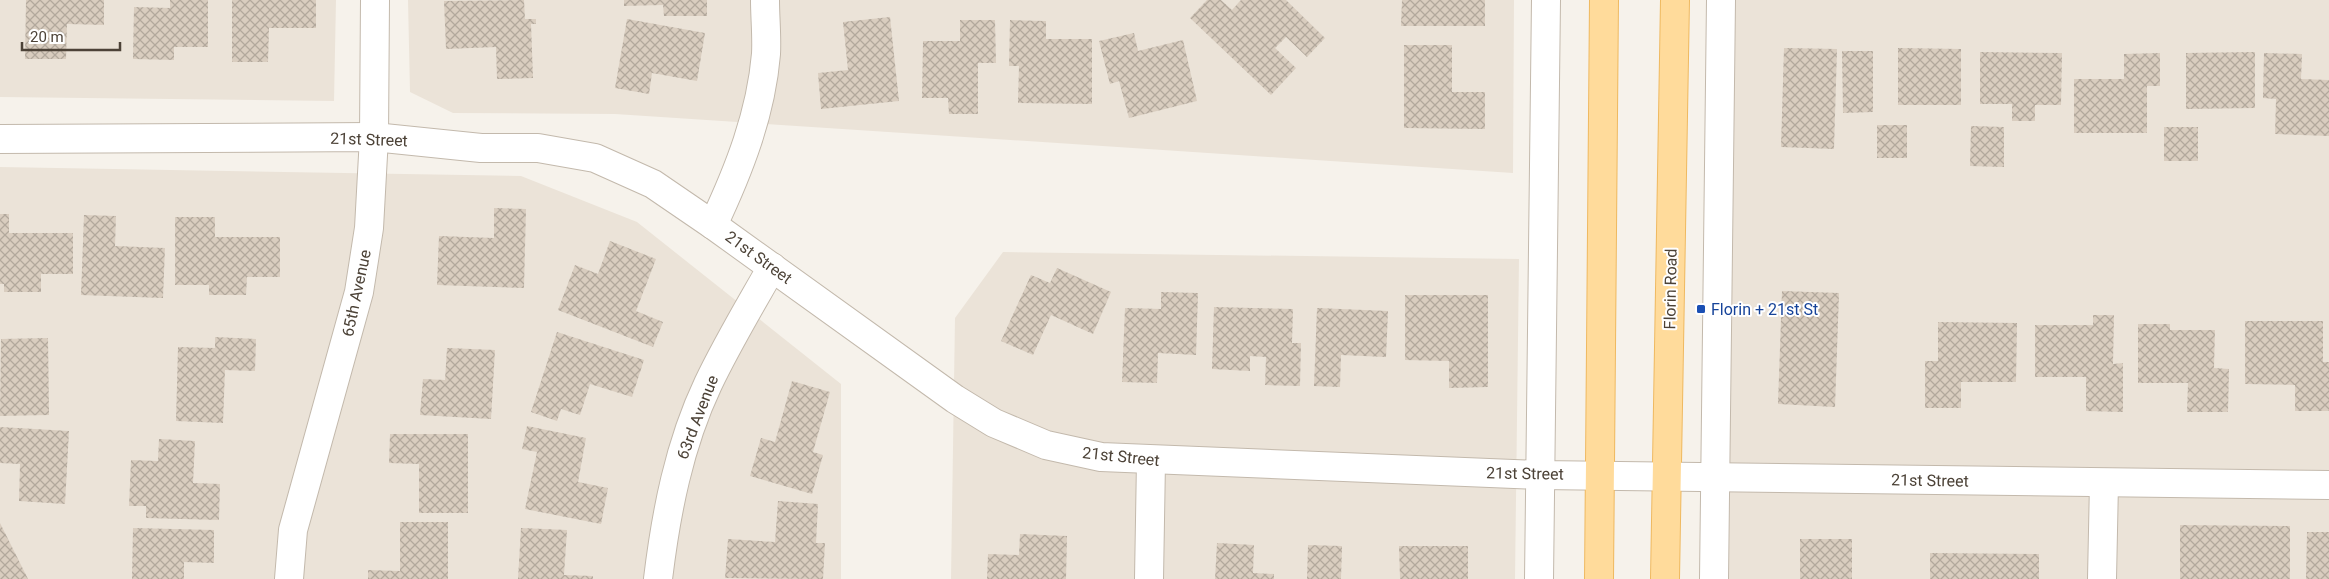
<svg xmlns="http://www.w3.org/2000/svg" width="2329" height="579" viewBox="0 0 2329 579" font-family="Roboto,sans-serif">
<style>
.residential{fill:#ebe3d8}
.building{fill:url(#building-cross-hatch)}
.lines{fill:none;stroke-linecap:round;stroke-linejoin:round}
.street-casing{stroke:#c3b9ac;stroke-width:30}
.primary-casing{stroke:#efb960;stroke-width:30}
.street{stroke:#fff;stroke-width:28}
.primary{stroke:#ffdb9b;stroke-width:28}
.transit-dot{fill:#1a4fb4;stroke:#fff;stroke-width:2}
.labels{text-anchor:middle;stroke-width:4;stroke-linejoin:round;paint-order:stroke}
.street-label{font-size:16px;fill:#4c4237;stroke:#fff}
.transit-label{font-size:16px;fill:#164399;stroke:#fff;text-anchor:start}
</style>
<defs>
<pattern id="building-cross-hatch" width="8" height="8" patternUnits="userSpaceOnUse" patternTransform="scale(1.25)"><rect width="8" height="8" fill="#d9cdbf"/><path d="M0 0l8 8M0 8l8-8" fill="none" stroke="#b2a89c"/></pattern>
</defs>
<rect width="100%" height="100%" fill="#f6f2eb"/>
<g class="residential">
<path d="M0 0H336L334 101 0 97Z"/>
<path d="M408 0H1514L1513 173 615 114 453 113 410 92Z"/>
<path d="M1728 0H2329V579H1722Z"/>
<path d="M0 167 521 176 637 222 841 384V579H0Z"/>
<path d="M1003 252 1519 259 1515 579H951L955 318Z"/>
</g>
<g class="building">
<path d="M26 0H104V25L67 24 66 59H25Z"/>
<path d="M170 0H208V47H174V60L133 59 134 7 170 8Z"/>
<path d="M232 0H316V28H269L268 62H232Z"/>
<path d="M524 0 525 19H536V24H531L533 78 497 79 496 47 446 49 444 1Z"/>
<path d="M624 0H707V16H664L663 5 624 6Z"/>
<path d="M1207 0H1221L1232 10 1241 0H1286L1325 38 1307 57 1286 37 1275 48 1296 68 1271 95 1190 18Z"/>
<path d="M1402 0H1485V26H1401Z"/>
<path d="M890 17 899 101 821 109 818 73 848 70 843 22Z"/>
<path d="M627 19 705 33 697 81 652 73 649 94 615 88Z"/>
<path d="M960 20H995L996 63H978V114H949L948 98H922L923 41H960Z"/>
<path d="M1010 20 1046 21V39H1092V104L1018 103 1019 66H1009Z"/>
<path d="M1134 33 1138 51 1183 40 1197 101 1129 118 1119 81 1110 84 1099 41Z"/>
<path d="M1404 45H1452V92H1485V129L1404 128Z"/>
<path d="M1784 48 1837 49 1834 149 1781 147Z"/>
<path d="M1898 48 1961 49V105H1898Z"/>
<path d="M1842 51H1873V112L1843 113Z"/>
<path d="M1980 52 2062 53 2061 105H2035V121H2012V104H1980Z"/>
<path d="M2255 52V108L2186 109V53Z"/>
<path d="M2160 53V86H2147V133H2074V79H2124V54Z"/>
<path d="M2264 53 2302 54 2301 79 2329 80V136L2275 134 2276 99 2263 98Z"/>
<rect x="1877" y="125" width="30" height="33"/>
<path d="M1971 126 2004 127V167L1970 166Z"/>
<rect x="2164" y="127" width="34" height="34"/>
<path d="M494 208 526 209 524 288 437 285 439 236 494 238Z"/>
<path d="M0 214H9V233H73V274H41V292H4V284H0Z"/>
<path d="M84 215 116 216 115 246 165 248 163 298 81 295Z"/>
<path d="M175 217H215V237H280V277H247L246 295H209V285H175Z"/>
<path d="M610 241 656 259 636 311 663 322 653 347 558 310 575 265 598 274Z"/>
<path d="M1057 268 1111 292 1093 334 1051 315 1033 355 1001 341 1031 275 1050 283Z"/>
<path d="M1782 291 1839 293 1835 407 1778 404Z"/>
<path d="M1161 292 1198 293 1196 355 1158 353 1157 383 1122 382 1125 308 1161 309Z"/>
<path d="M1405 295H1488V387L1449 388V361L1405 360Z"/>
<path d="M1214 307 1293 309 1292 343H1301L1300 386 1265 385 1266 357 1250 356V371L1212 369Z"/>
<path d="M1317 308 1388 311 1386 357 1341 355 1340 387 1314 386Z"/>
<path d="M2093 315H2114L2113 364 2123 363V412L2086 411V377H2035V325H2093Z"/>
<path d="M2245 321H2323V362H2329V411H2295V385L2245 384Z"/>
<path d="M1938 322 2017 323 2016 382H1961V408H1925V361H1938Z"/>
<path d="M2138 324H2170V330H2215L2214 368 2229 369 2228 412H2187L2188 383H2138Z"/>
<path d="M557 332 644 360 632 397 590 384 580 415 561 409 557 421 531 412Z"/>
<path d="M215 337 256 339 255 371 225 370 223 423 176 421 178 347 215 348Z"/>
<path d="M48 338 49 415 0 416 1 339Z"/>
<path d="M447 348 495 350 491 419 420 415 423 379 445 380Z"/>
<path d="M792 381 830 392 813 452 823 455 812 494 750 476 761 438 775 442Z"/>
<path d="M527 426 586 438 578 482 608 488 601 524 525 509 537 452 522 449Z"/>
<path d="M0 427 69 431 65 504 19 501 20 464 0 463Z"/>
<path d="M390 434H468V513H419V464L389 463Z"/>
<path d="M159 439 195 441 193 483 220 484 219 520 146 518V506H129L131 460 158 461Z"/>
<path d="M778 501 818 504 816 543H825L823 579 725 578 728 539 775 542Z"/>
<path d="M400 522H448V579H368V570L400 571Z"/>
<path d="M0 523 28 579H0Z"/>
<path d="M2180 525 2290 526V579H2180Z"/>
<path d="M133 528 214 530V563L184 562V579H132Z"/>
<path d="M521 528 567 530 564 575 593 576V579H518Z"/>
<path d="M2307 532H2329V579H2306Z"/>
<path d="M1020 534 1067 536 1066 579H987L988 554 1019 555Z"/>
<rect x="1800" y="539" width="52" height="40"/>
<path d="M1217 543 1254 545 1253 573 1274 574V579H1215Z"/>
<path d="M1308 545 1342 546 1341 579H1307Z"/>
<path d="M1399 546H1468V579H1400Z"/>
<path d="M1930 553 2039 554V579H1930Z"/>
</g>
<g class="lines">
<defs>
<g id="street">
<path d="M0 139 374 137 481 148H538L595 158 653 184 713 225 955 399 994 423 1046 445 1101 457 1540 475 2329 485"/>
<path d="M713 225C739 170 761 114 766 54 767 36 765 18 765 0"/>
<path d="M289 579 293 530 359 292 369 228 374 137 375 0"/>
<path d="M658 579C666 513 679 445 708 384 727 344 750 306 772 267"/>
<path d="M1149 579 1151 461"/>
<path d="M1539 579 1546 0"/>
<path d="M1714 579 1721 0"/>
<path d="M2102 579 2104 483"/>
</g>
<g id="primary">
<path d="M1599 579 1604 0"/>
<path d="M1665 579 1675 0"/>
</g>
</defs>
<use href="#street" class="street-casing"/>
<use href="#primary" class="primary-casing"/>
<use href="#street" class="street"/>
<use href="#primary" class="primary"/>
</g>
<rect class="transit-dot" x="1696" y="304" width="10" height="10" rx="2.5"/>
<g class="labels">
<g class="street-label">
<text transform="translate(369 139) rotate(2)" y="6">21st Street</text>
<text transform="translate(759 257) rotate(36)" y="6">21st Street</text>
<text transform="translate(1670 289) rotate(-89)" y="6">Florin Road</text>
<text transform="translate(356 293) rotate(-78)" y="6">65th Avenue</text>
<text transform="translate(697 417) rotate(-69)" y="6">63rd Avenue</text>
<text transform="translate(1121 456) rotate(6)" y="6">21st Street</text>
<text transform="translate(1525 473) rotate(1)" y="6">21st Street</text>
<text transform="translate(1930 480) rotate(1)" y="6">21st Street</text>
</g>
<g class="transit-label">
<text x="1711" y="315">Florin + 21st St</text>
</g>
</g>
<path d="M22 42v8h98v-8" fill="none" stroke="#4c4237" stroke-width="2.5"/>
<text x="30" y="42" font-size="15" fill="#4c4237" stroke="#ffffff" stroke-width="4" paint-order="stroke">20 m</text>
</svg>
